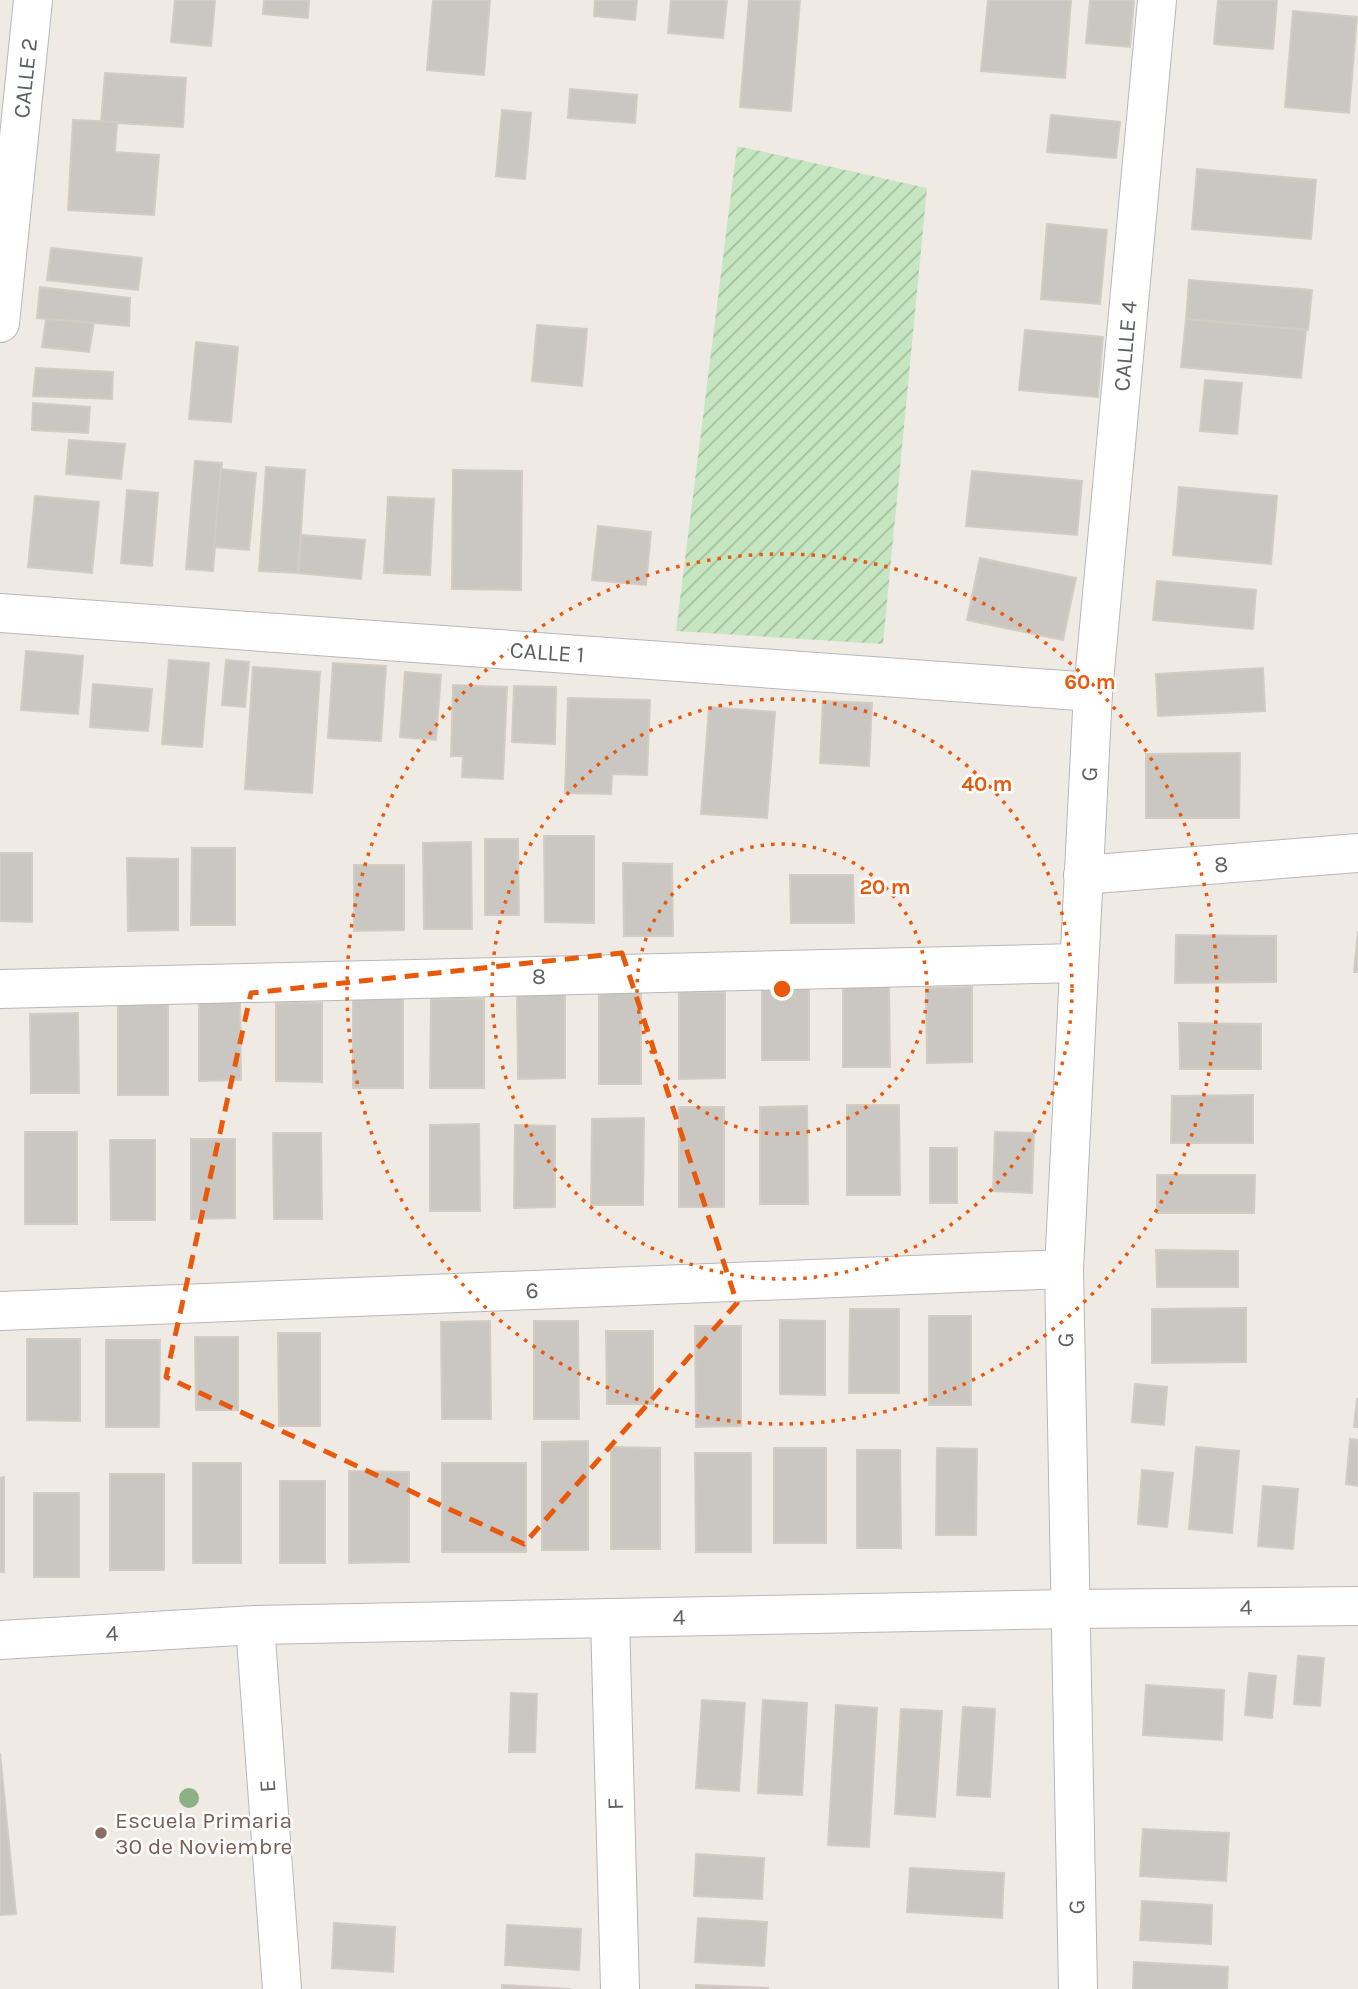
<svg xmlns="http://www.w3.org/2000/svg" width="1358" height="1989" viewBox="0 0 1358 1989" font-family="Karla,sans-serif">
<style>
.garden{fill:url(#garden-furrows)}
.building{fill:#cac6c1;stroke:#d3ccc3;stroke-width:2}
.lines{fill:none;stroke-linecap:round;stroke-linejoin:round}
.minor-casing{stroke:#b5b8bb;stroke-width:40}
.minor{stroke:#fff;stroke-width:38}
.tree{fill:#8cb284}
.marked{fill:none;stroke:#e8590c;stroke-width:5;stroke-dasharray:14 9;stroke-linejoin:round}
.ring{fill:none;stroke:#e8590c;stroke-width:3.5;stroke-dasharray:3.5 7}
.education-dot{fill:#8d6e63;stroke:#fff;stroke-width:2.5}
.labels{text-anchor:middle;stroke-width:5;stroke-linejoin:round;paint-order:stroke}
.street-label{font-size:23px;fill:#5c6165;stroke:#fff}
.education-label{font-size:23px;fill:#785e54;stroke:#fff;text-anchor:start}
.centre{fill:#e8590c;stroke:#fff;stroke-width:3.5}
.ring-label{font-size:21px;text-anchor:middle;font-weight:bold;fill:#e8590c;stroke:#fff;stroke-width:5;stroke-linejoin:round;paint-order:stroke}
</style>
<defs>
<pattern id="garden-furrows" width="10" height="10" patternUnits="userSpaceOnUse" patternTransform="scale(1.75)"><rect width="10" height="10" fill="#c6e6c1"/><path d="M-1 1l2-2M0 10L10 0M9 11l2-2" fill="none" stroke="#a4bea0"/></pattern>
</defs>
<rect width="100%" height="100%" fill="#efebe4"/>
<path class="garden" d="M737 146 927 188 883 644 676 631Z"/>
<g class="building">
<path d="M175 0H215L211 46 171 42Z"/>
<path d="M264 0H309L308 18 263 14Z"/>
<path d="M433 0H490L484 75 427 70Z"/>
<path d="M595 0H637L635 20 594 16Z"/>
<path d="M671 0H727L723 38 668 33Z"/>
<path d="M749 0H800L791 111 740 107Z"/>
<path d="M988 0H1071L1065 78 981 71Z"/>
<path d="M1090 0H1134L1130 47 1086 43Z"/>
<path d="M1218 0H1277L1273 49 1214 44Z"/>
<path d="M1293 11 1357 17 1349 113 1285 107Z"/>
<path d="M105 73 186 78 183 127 101 122Z"/>
<path d="M570 89 637 95 635 123 568 118Z"/>
<path d="M502 110 531 113 525 179 496 176Z"/>
<path d="M1051 115 1120 122 1116 158 1047 152Z"/>
<path d="M73 120 117 122 115 152 159 155 154 215 68 210Z"/>
<path d="M1197 169 1316 180 1311 239 1192 229Z"/>
<path d="M1047 224 1107 230 1100 304 1041 299Z"/>
<path d="M51 248 142 258 138 290 47 280Z"/>
<path d="M1189 280 1312 290 1308 330 1186 319Z"/>
<path d="M40 287 130 298 129 326 37 318Z"/>
<path d="M46 319 94 323 89 352 42 347Z"/>
<path d="M1186 319 1306 330 1301 378 1181 367Z"/>
<path d="M537 325 587 329 582 386 532 381Z"/>
<path d="M1025 330 1103 337 1098 397 1019 390Z"/>
<path d="M196 342 238 347 231 422 189 419Z"/>
<path d="M36 368 113 372 112 399 33 396Z"/>
<path d="M1205 380 1242 383 1237 434 1200 431Z"/>
<path d="M33 403 90 407 88 433 32 430Z"/>
<path d="M69 440 125 444 121 479 66 474Z"/>
<path d="M195 461 222 463 213 571 186 569Z"/>
<path d="M266 467 305 470 298 573 259 571Z"/>
<path d="M221 469 256 473 249 550 214 547Z"/>
<path d="M453 470 522 471 521 590 452 589Z"/>
<path d="M972 471 1082 481 1077 535 966 526Z"/>
<path d="M1179 487 1277 496 1271 564 1173 555Z"/>
<path d="M127 490 158 493 152 566 121 563Z"/>
<path d="M35 496 99 502 92 573 28 567Z"/>
<path d="M388 497 434 499 430 575 384 573Z"/>
<path d="M598 526 651 532 646 585 592 580Z"/>
<path d="M301 535 365 540 361 579 298 573Z"/>
<path d="M980 558 1076 578 1063 640 967 620Z"/>
<path d="M1157 581 1256 590 1253 629 1153 620Z"/>
<path d="M26 651 83 656 78 714 21 710Z"/>
<path d="M169 660 209 663 202 747 162 744Z"/>
<path d="M226 660 249 662 245 707 222 705Z"/>
<path d="M333 663 386 666 381 741 328 738Z"/>
<path d="M253 667 320 672 312 793 245 789Z"/>
<path d="M1263 668 1265 711 1158 716 1156 674Z"/>
<path d="M405 672 441 675 436 740 400 737Z"/>
<path d="M93 684 152 689 148 731 90 727Z"/>
<path d="M453 685 507 687 503 779 462 777 463 756H451Z"/>
<path d="M514 686 556 687 555 744 512 742Z"/>
<path d="M568 698 650 700 647 775 612 774 611 794 565 793Z"/>
<path d="M823 701 872 703 869 766 820 763Z"/>
<path d="M709 707 775 712 767 818 701 814Z"/>
<path d="M1240 753 1239 818H1146V754Z"/>
<path d="M544 836H594V923L545 922Z"/>
<path d="M485 839H518L519 915H485Z"/>
<path d="M471 842 472 929H424L423 843Z"/>
<path d="M192 848H235V925H191Z"/>
<path d="M0 853H32V922L0 921Z"/>
<path d="M127 858 178 859V930L128 931Z"/>
<path d="M623 863 672 864 673 936H624Z"/>
<path d="M354 865H404V930L354 931Z"/>
<path d="M790 875H853L854 923H791Z"/>
<path d="M1358 931V972H1354Z"/>
<path d="M1176 935 1276 936V982L1175 983Z"/>
<path d="M843 983H889L890 1067H843Z"/>
<path d="M809 984V1060H762V985Z"/>
<path d="M972 987V1062L927 1063 926 988Z"/>
<path d="M679 992H725V1078L679 1079Z"/>
<path d="M353 993 403 994V1088H353Z"/>
<rect x="599" y="993" width="42" height="91"/>
<path d="M565 994V1078L518 1079 517 995Z"/>
<path d="M431 999H484V1088H430Z"/>
<path d="M199 1001H240L241 1080 199 1081Z"/>
<path d="M276 1003H322V1082L276 1081Z"/>
<rect x="118" y="1005" width="50" height="90"/>
<path d="M78 1013 79 1093H31L30 1014Z"/>
<path d="M1179 1023 1261 1024V1069H1180Z"/>
<path d="M1253 1095V1143H1171L1172 1096Z"/>
<path d="M847 1105H899L900 1195H847Z"/>
<path d="M807 1106 808 1204H760V1107Z"/>
<rect x="679" y="1107" width="45" height="100"/>
<path d="M644 1118 643 1205H591L592 1119Z"/>
<path d="M479 1124 480 1211H430V1125Z"/>
<path d="M515 1125 555 1126V1207L514 1208Z"/>
<rect x="25" y="1132" width="52" height="92"/>
<path d="M995 1132 1034 1133 1032 1193 993 1191Z"/>
<path d="M273 1133H321L322 1219H274Z"/>
<path d="M191 1139H235V1218L191 1219Z"/>
<path d="M110 1140H155V1220H111Z"/>
<rect x="930" y="1148" width="27" height="55"/>
<path d="M1157 1175H1255L1254 1213H1157Z"/>
<path d="M1156 1250 1238 1251V1287H1157Z"/>
<path d="M1246 1308V1362L1152 1363V1309Z"/>
<path d="M850 1309H899V1393H849Z"/>
<rect x="929" y="1316" width="42" height="89"/>
<path d="M780 1320 825 1321V1395L780 1394Z"/>
<path d="M490 1321 491 1419H442L441 1322Z"/>
<path d="M534 1321H578L579 1419H534Z"/>
<path d="M695 1326H741V1426L696 1427Z"/>
<path d="M606 1331H653V1404H607Z"/>
<path d="M278 1333H320V1426H279Z"/>
<path d="M195 1337H238V1410H196Z"/>
<path d="M27 1339H80V1421L27 1420Z"/>
<path d="M106 1340H160L159 1427H106Z"/>
<path d="M1135 1384 1167 1387 1164 1425 1132 1422Z"/>
<path d="M1357 1399H1358V1427H1354Z"/>
<path d="M1350 1439 1358 1440V1486L1346 1484Z"/>
<path d="M588 1441V1550H542V1442Z"/>
<path d="M611 1447 660 1448V1549H611Z"/>
<path d="M1196 1447 1239 1451 1232 1533 1189 1529Z"/>
<rect x="774" y="1448" width="52" height="95"/>
<path d="M937 1448 977 1449 976 1535H936Z"/>
<path d="M857 1450H900L901 1548H857Z"/>
<path d="M695 1453H751V1552H696Z"/>
<rect x="193" y="1463" width="48" height="100"/>
<rect x="442" y="1463" width="84" height="89"/>
<path d="M1142 1470 1173 1473 1167 1527 1138 1524Z"/>
<path d="M349 1471 409 1472V1562L349 1563Z"/>
<rect x="110" y="1474" width="54" height="96"/>
<path d="M4 1477V1572H0V1478Z"/>
<rect x="280" y="1481" width="45" height="82"/>
<path d="M1263 1486 1298 1489 1293 1549 1258 1546Z"/>
<rect x="34" y="1493" width="45" height="84"/>
<path d="M1298 1656 1324 1658 1320 1706 1294 1704Z"/>
<path d="M1249 1673 1276 1676 1272 1718 1245 1715Z"/>
<path d="M1146 1685 1224 1690 1222 1740 1143 1735Z"/>
<path d="M511 1693 537 1694 535 1752H509Z"/>
<path d="M702 1700 745 1703 739 1791 696 1788Z"/>
<path d="M763 1700 807 1703 802 1795 758 1793Z"/>
<path d="M836 1705 877 1708 869 1847 828 1845Z"/>
<path d="M963 1707 995 1709 990 1797 957 1795Z"/>
<path d="M901 1709 942 1711 935 1817 895 1814Z"/>
<path d="M0 1753 16 1914 0 1915Z"/>
<path d="M1143 1829 1229 1833 1226 1881 1140 1876Z"/>
<path d="M696 1854 764 1858 762 1899 694 1896Z"/>
<path d="M910 1868 1004 1873 1002 1918 907 1912Z"/>
<path d="M1142 1901 1212 1905 1211 1944 1140 1940Z"/>
<path d="M698 1918 767 1922 764 1966 695 1962Z"/>
<path d="M334 1923 395 1927 393 1972 332 1968Z"/>
<path d="M507 1925 581 1929 579 1970 505 1965Z"/>
<path d="M1134 1962 1228 1967 1227 1989H1133Z"/>
<path d="M502 1985 571 1989H502Z"/>
<path d="M696 1985 768 1988V1989H696Z"/>
</g>
<g class="lines">
<defs>
<g id="minor">
<path d="M0 323 33 0"/>
<path d="M0 613 1093 692"/>
<path d="M1083 875 1358 853"/>
<path d="M0 989 1078 963"/>
<path d="M0 1311 1064 1269"/>
<path d="M610 1619 620 1989"/>
<path d="M255 1625 282 1989"/>
<path d="M0 1640 255 1625 1070 1609 1358 1606"/>
<path d="M1078 1989 1064 1269 1093 692 1157 0"/>
</g>
</defs>
<use href="#minor" class="minor-casing"/>
<use href="#minor" class="minor"/>
</g>
<circle class="tree" cx="189" cy="1798" r="10"/>
<path class="marked" d="M622 953 737 1303 524 1544 166 1377 251 993Z"/>
<g class="ring">
<circle cx="782" cy="989" r="145"/>
<circle cx="782" cy="989" r="290"/>
<circle cx="782" cy="989" r="435"/>
</g>
<circle class="education-dot" cx="101" cy="1833" r="7"/>
<g class="labels">
<g class="street-label">
<text transform="translate(25 78) rotate(-84)" y="8">CALLE 2</text>
<text transform="translate(1125 346) rotate(-85)" y="8">CALLLE 4</text>
<text transform="translate(547 652) rotate(4)" y="8">CALLE 1</text>
<text transform="translate(1089 774) rotate(-87)" y="8">G</text>
<text transform="translate(1221 864) rotate(-5)" y="8">8</text>
<text transform="translate(539 976) rotate(-1)" y="8">8</text>
<text transform="translate(532 1290) rotate(-2)" y="8">6</text>
<text transform="translate(1065 1340) rotate(-91)" y="8">G</text>
<text transform="translate(1246 1607) rotate(-1)" y="8">4</text>
<text transform="translate(679 1617) rotate(-1)" y="8">4</text>
<text transform="translate(112 1633) rotate(-3)" y="8">4</text>
<text transform="translate(267 1786) rotate(-94)" y="8">E</text>
<text transform="translate(615 1804) rotate(-92)" y="8">F</text>
<text transform="translate(1076 1907) rotate(-91)" y="8">G</text>
</g>
<g class="education-label">
<text x="115" y="1828">Escuela Primaria<tspan x="115" dy="26">30 de Noviembre</tspan></text>
</g>
</g>
<circle cx="782" cy="989" r="10" class="centre"/>
<g class="ring-label">
<text x="1090" y="689">60 m</text>
<text x="987" y="791">40 m</text>
<text x="885" y="894">20 m</text>
</g>
</svg>
